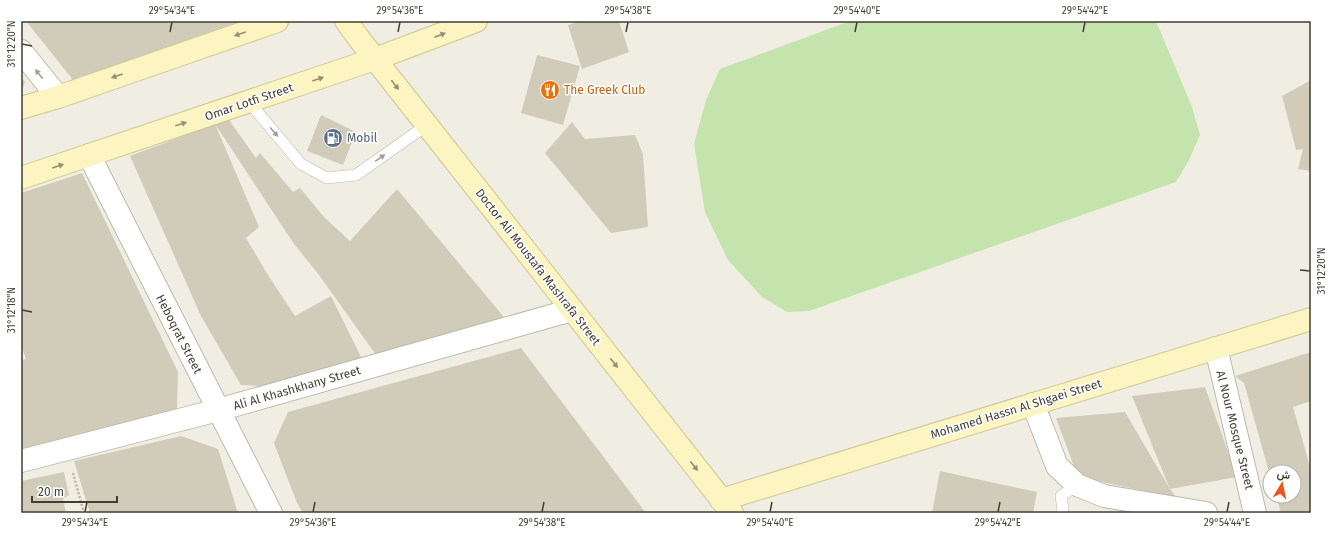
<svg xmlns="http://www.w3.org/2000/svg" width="1332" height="534" viewBox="0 0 1332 534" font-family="'Fira Sans',Vazirmatn,sans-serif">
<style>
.green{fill:#c5e4ad}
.building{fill:#d1cbb9}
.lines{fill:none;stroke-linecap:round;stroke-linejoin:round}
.lane-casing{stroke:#beb9a9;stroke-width:12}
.street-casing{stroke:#beb9a9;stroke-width:24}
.secondary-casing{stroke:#cfc694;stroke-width:24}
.path{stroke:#bcb498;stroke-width:2.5;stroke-dasharray:2 2;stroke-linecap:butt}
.lane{stroke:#fff;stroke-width:11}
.street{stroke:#fff;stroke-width:22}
.secondary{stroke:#fcf4c1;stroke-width:22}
.oneway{fill:#969073}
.oneway2{fill:#a09e99}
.ticks{fill:none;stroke:#423e33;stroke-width:1.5}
.labels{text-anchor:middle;stroke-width:3;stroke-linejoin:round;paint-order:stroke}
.food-label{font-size:12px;fill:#c56008;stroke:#fff;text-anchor:start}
.street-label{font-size:12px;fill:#423e33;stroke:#fff}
.service-label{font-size:12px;fill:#4e5e75;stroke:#fff;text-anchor:start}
.neatline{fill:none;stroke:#423e33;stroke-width:1.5}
.ticks-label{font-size:10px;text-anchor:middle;fill:#423e33}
</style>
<rect width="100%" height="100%" fill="#f0eee3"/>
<path class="green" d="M850 21H1156L1192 107 1200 135 1189 160 1176 182 809 311 787 312 762 297 728 260 705 212 694 144 706 100 720 69Z"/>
<g class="building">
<path d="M26 21H240L73 80Z"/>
<path d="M581 21H619L629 52 582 69 568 25Z"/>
<path d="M537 55 580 66 563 125 521 113Z"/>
<path d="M21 77 25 82 21 93Z"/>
<path d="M1311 80V171L1298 169 1303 149 1296 150 1282 96Z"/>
<path d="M321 115 356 132 343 165 307 151Z"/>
<path d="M229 120 256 158 260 153 293 192 300 188 324 217 350 241 397 189 503 316 499 327 379 359 319 275 294 244 215 124Z"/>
<path d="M572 122 585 139 635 135 643 154 648 227 611 233 545 153Z"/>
<path d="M215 124 259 227 246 238 268 275 295 316 331 296 365 365 276 387 241 385 201 316 130 156Z"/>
<path d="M82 173 178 372 177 408 168 419 21 457V361L26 359 21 345V193Z"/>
<path d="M521 348 646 513H303L297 503 274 443 288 412Z"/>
<path d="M1311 352V401L1293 407 1311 470V513H1281L1276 496H1294V472H1269L1244 383 1235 376Z"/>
<path d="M1205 387 1237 477 1170 489 1177 498 1078 477 1056 418 1125 412 1170 489 1132 396Z"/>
<path d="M181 436 218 449 238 513H90L74 461Z"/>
<path d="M940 471 1037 492 1033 513H932Z"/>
<path d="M64 472 69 495 63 499 66 513H21V481Z"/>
</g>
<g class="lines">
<defs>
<g id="lane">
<path d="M249 102 301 164 327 178 356 175 427 125"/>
<path d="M1062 513 1063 509 1061 496 1077 485"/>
</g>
<g id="street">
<path d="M21 51 58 97"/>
<path d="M89 155 271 513"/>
<path d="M1216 348 1255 513"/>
<path d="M1033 404 1057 466 1077 485 1104 496 1206 513"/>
<path d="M21 461 218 410 572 310"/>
</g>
<g id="secondary">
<path d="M346 21 360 40 732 513"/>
<path d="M21 108 58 97 277 21"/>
<path d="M21 178 375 59 476 21"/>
<path d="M721 500 1311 319"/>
</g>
</defs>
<use href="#lane" class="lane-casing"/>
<use href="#street" class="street-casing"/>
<use href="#secondary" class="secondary-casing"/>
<path class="path" d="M73 473 84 513"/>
<use href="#lane" class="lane"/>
<use href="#street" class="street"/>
<use href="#secondary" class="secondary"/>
</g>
<defs><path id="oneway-solid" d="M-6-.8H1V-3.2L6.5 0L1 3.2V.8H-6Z"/></defs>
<g class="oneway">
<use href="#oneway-solid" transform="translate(240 34) rotate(161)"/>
<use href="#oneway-solid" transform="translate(440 35) rotate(-21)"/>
<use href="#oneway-solid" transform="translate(117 76) rotate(161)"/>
<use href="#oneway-solid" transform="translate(318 79) rotate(-19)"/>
<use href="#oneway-solid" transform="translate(395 85) rotate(52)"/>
<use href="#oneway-solid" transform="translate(181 124) rotate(-18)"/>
<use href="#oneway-solid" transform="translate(58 166) rotate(-19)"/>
<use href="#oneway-solid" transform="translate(614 363) rotate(52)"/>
<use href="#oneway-solid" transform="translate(694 466) rotate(52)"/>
</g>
<g class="oneway2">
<use href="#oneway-solid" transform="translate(39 74) rotate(-129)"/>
<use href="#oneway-solid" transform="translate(274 132) rotate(50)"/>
<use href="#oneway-solid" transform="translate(380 158) rotate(-35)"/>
</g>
<path class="ticks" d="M170 32 172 22M398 32 400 22M626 32 628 22M855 32 857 22M1083 32 1085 22M22 44 32 46M1300 270 1310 271M22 310 32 312M85 512 87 502M313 512 315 502M542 512 544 502M770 512 772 502M998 512 1000 502M1227 512 1229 502"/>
<defs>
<symbol id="restaurant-disc" viewBox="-11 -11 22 22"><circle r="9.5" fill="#e8710a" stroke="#fff"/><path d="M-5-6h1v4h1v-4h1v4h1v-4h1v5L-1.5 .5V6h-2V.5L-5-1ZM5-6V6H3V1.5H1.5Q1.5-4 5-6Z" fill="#fff"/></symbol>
<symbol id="fuel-disc" viewBox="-11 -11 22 22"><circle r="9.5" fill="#5c6f8a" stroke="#fff"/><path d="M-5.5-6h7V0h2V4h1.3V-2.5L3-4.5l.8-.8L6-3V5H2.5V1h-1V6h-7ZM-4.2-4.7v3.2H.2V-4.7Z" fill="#fff"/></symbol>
</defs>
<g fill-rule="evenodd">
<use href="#restaurant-disc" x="539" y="79" width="22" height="22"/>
<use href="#fuel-disc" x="322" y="127" width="22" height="22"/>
</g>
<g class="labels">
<g class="food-label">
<text x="564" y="94">The Greek Club</text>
</g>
<g class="street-label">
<text transform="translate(249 102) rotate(-19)" y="4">Omar Lotfi Street</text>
<text transform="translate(538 267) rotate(52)" y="4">Doctor Ali Moustafa Mashrafa Street</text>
<text transform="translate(179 334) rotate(63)" y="4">Heboqrat Street</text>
<text transform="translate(297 388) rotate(-16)" y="4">Ali Al Khashkhany Street</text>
<text transform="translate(1016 409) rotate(-17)" y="4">Mohamed Hassn Al Shgaei Street</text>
<text transform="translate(1235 430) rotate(76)" y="4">Al Nour Mosque Street</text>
</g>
<g class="service-label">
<text x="347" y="142">Mobil</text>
</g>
</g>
<rect width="1332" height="534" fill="none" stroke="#ffffff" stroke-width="44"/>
<g transform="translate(1282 484) rotate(10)"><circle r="19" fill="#ffffff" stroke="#b3b2ad"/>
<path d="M0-3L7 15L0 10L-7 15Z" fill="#f0531a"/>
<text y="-6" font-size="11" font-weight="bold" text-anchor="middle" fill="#423e33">ش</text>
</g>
<path d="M32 496v6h85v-6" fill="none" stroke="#423e33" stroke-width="2"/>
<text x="38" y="496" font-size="12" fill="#423e33" stroke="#ffffff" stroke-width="3" paint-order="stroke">20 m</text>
<rect x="22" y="22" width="1288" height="490" class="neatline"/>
<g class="ticks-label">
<text x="172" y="14">29°54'34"E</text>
<text x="400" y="14">29°54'36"E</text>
<text x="628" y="14">29°54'38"E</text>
<text x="857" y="14">29°54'40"E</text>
<text x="1085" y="14">29°54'42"E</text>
<text transform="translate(11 44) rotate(-90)" y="4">31°12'20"N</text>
<text transform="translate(1321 271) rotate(-90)" y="4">31°12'20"N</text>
<text transform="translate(11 310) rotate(-90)" y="4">31°12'18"N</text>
<text x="85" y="526">29°54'34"E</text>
<text x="313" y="526">29°54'36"E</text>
<text x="542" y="526">29°54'38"E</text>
<text x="770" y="526">29°54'40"E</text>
<text x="998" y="526">29°54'42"E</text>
<text x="1227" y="526">29°54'44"E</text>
</g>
</svg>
